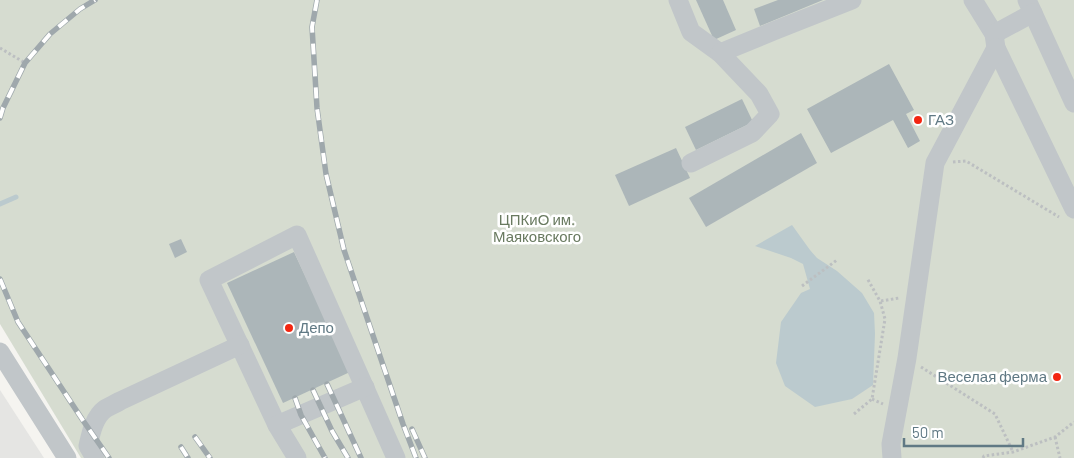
<svg xmlns="http://www.w3.org/2000/svg" width="1074" height="458" viewBox="0 0 1074 458" font-family="Barlow,sans-serif">
<style>
.built{fill:#e5e5e3}
.green{fill:#d6dcd0}
.water{fill:#bbcace}
.lines{fill:none;stroke-linecap:round;stroke-linejoin:round}
.stream{stroke:#bbcace;stroke-width:5}
.building{fill:#acb6b9}
.path{stroke:#bcbfc1;stroke-width:3;stroke-dasharray:2.5 2.5;stroke-linecap:butt}
.minor{stroke:#c1c6c9;stroke-width:19}
.rail-casing{stroke:#9fa8ac;stroke-width:5.5}
.rail{stroke:#fff;stroke-width:4;stroke-dasharray:11;stroke-linecap:butt}
.poi-dot{fill:#f32611;stroke:#fff;stroke-width:2}
.labels{text-anchor:middle;stroke-width:5;stroke-linejoin:round;paint-order:stroke}
.poi-label{font-size:15px;fill:#607984;stroke:#fff;text-anchor:start}
.park-label{font-size:15px;fill:#697a60;stroke:#fff}
</style>
<rect width="100%" height="100%" fill="#f5f4f0"/>
<path class="built" d="M0 390 44 458H0Z"/>
<path class="green" d="M0 0H1074V458H81L0 324Z"/>
<path class="water" d="M792 225 810 250 817 258 837 271 862 293 874 313 875 334 873 385 852 399 815 407 785 386 776 363 781 322 801 293 810 289 803 264 791 258 755 246Z"/>
<g class="lines">
<path class="stream" d="M0 204 16 197"/>
</g>
<g class="building">
<path d="M696 0H723L736 30 714 40Z"/>
<path d="M778 0H823L760 26 754 9Z"/>
<path d="M889 64 914 110 906 114 920 141 908 148 893 120 831 153 807 109Z"/>
<path d="M742 99 753 122 696 150 685 127Z"/>
<path d="M801 133 817 163 706 227 689 198Z"/>
<path d="M676 148 690 178 629 206 615 175Z"/>
<path d="M181 239 187 252 175 258 169 244Z"/>
<path d="M294 252 350 372 283 403 227 283Z"/>
</g>
<g class="lines">
<g class="path">
<path d="M0 48 25 63"/>
<path d="M953 162 966 161 1059 217"/>
<path d="M802 286 837 260"/>
<path d="M881 301 899 298"/>
<path d="M921 367 995 414 1013 452"/>
<path d="M872 399 883 404"/>
<path d="M854 414 872 399 885 319 880 301 867 278"/>
<path d="M1055 437 1060 458"/>
<path d="M983 458 984 456 1013 452 1055 437 1074 422"/>
</g>
<g class="minor">
<path d="M678 0 691 32 720 53 759 94 770 114 752 133 691 163"/>
<path d="M973 0 994 34 996 48 1074 209"/>
<path d="M1027 0 1074 103"/>
<path d="M994 34 1033 13"/>
<path d="M720 53 776 30 852 0"/>
<path d="M0 352 67 458"/>
<path d="M277 425 209 280 297 235 396 458"/>
<path d="M95 458 88 446C91 433 94 417 105 409 110 406 115 404 120 401L240 345"/>
<path d="M297 458 277 425 365 387"/>
<path d="M892 458 891 444 907 358 935 163 996 48"/>
</g>
<defs>
<g id="rail">
<path d="M317 0 312 27 317 108 326 174 344 250 403 424 416 458"/>
<path d="M0 118 3 108 25 63 50 34 80 9 95 0"/>
<path d="M0 279 18 322 82 419 109 458"/>
<path d="M327 384 361 458"/>
<path d="M313 390 332 431 348 458"/>
<path d="M295 398 301 415 325 458"/>
<path d="M412 429 425 458"/>
<path d="M195 437 210 458"/>
<path d="M181 447 188 458"/>
</g>
</defs>
<use href="#rail" class="rail-casing"/>
<use href="#rail" class="rail"/>
</g>
<g class="poi-dot">
<circle cx="918" cy="120" r="5"/>
<circle cx="289" cy="328" r="5"/>
<circle cx="1057" cy="377" r="5"/>
</g>
<g class="labels">
<g class="poi-label">
<text x="928" y="125">ГАЗ</text>
<text x="299" y="333">Депо</text>
<text x="1047" y="382" text-anchor="end">Веселая ферма</text>
</g>
<g class="park-label">
<text x="537" y="225">ЦПКиО им.<tspan x="537" dy="17">Маяковского</tspan></text>
</g>
</g>
<path d="M904 438v8h119v-8" fill="none" stroke="#607984" stroke-width="2.5"/>
<text x="912" y="438" font-size="15" fill="#607984" stroke="#ffffff" stroke-width="4" paint-order="stroke">50 m</text>
</svg>
